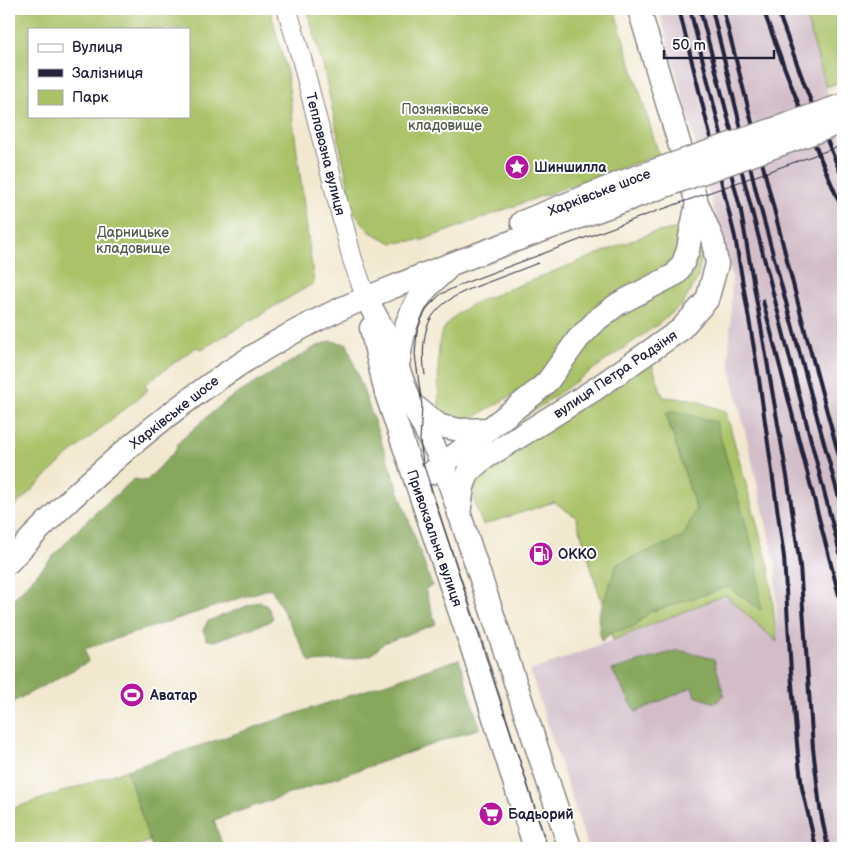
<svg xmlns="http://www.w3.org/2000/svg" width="852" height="857" viewBox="0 0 852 857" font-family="'Balsamiq Sans',sans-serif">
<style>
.industrial{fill:#d2bdc8}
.green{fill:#aac267;stroke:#667251;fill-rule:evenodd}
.forest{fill:#87a85c;stroke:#54654c}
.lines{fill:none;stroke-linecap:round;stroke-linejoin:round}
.minor-casing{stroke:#8a8585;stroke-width:21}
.major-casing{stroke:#8a8585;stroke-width:25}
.minor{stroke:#fff;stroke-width:19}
.major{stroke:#fff;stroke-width:22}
.tram{stroke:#22223b;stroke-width:1}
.rail{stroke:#22223b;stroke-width:4}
.major-bridge-casing{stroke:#8a8585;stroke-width:25;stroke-linecap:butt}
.major-bridge{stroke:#fff;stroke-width:22}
.labels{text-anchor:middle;stroke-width:4;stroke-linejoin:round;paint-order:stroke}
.park-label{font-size:14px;fill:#525a4a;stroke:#fff}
.street-label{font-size:14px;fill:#22223b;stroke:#fff}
.poi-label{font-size:14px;font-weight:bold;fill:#22223b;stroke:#fff;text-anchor:start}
</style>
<rect width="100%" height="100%" fill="#fff"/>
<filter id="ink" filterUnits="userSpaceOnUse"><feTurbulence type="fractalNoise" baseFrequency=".02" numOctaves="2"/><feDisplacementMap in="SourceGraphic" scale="10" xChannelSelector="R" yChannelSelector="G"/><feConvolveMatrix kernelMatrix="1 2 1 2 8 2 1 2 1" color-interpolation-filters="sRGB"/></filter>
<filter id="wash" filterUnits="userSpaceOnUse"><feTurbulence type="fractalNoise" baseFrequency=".0096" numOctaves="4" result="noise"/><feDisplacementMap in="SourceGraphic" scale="20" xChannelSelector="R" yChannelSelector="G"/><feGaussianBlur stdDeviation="1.12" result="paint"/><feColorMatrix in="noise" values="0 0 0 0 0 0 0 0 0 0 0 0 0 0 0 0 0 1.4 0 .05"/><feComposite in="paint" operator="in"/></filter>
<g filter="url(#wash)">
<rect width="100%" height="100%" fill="#f2e8cf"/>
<path class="industrial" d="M659 9H804L843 148V848H588L530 671 613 640 725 595 777 641 776 566 729 361 732 277Z"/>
<g class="green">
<path d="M9 9H270L287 74 314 283 202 349 196 347 145 384 148 390 66 457 9 512ZM29 29H189V116H29Z"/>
<path d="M307 9H614L659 155 547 194 423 240 392 243 370 232 354 212 324 70Z"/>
<path d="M804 9H843V53L841 56V82L826 87Z"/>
<path d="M680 228C682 245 677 253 668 266L556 357 528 386 473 418 452 419 439 410C439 392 436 346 442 332 449 319 462 310 474 303L651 233Z"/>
<path d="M703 234 701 258 698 277 683 304 657 325 479 449 589 332 648 295Z"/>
<path d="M649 355 663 397 692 399 726 412 769 567 777 642 725 595 613 640 576 517 554 502 483 525 475 505 473 481 491 463Z"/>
<path d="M127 770 150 841 131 848H9V804L11 809Z"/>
</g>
<g class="forest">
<path d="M331 341 347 344 432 586 425 589 436 624 384 643 371 655 346 660 310 662 271 588 85 649 88 662 9 704V605L10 603 84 523 134 479 146 481 176 450 178 443 209 415 229 399 315 347Z"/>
<path d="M674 411 716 422 757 563 761 610 728 587 650 612 633 627 613 632 601 641 598 617 617 564 683 537 696 509 666 414Z"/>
<path d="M260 601 268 607 273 618 269 622 214 641 207 640 203 630 208 621Z"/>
<path d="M678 650 714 659 724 695 715 703 695 696 692 687 636 712 612 670Z"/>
<path d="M459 659 480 728 214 820 223 848H152L127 770Z"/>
</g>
</g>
<g filter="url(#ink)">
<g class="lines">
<defs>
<path id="minor" d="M287 9 302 60 352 258 366 298"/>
<g id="major">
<path d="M522 222 622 182"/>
<path d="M366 298 384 331 411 403 443 464 570 848"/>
<path d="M371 328 386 393 474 654 535 848"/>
<path d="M398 366C402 336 407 309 429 286 434 280 440 276 446 270"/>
<path d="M417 408 440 426 460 430 489 429"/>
<path d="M431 473 489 429 536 392 548 381 578 339 598 319 618 304 676 274 683 263 688 250 690 237 697 203"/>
<path d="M459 514 463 487 469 471 482 460 594 390 680 330 707 300 717 264 713 241 697 203 639 9"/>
<path d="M9 562C41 526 76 493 112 462 180 402 254 349 336 311 364 298 392 288 420 276 489 249 559 225 629 199"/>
</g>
</defs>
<use href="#minor" class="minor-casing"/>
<use href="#major" class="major-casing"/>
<use href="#minor" class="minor"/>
<use href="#major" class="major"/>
<g class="tram">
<path d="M425 375C422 357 422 329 434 314 448 296 470 289 491 281 507 275 523 269 538 263"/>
<path d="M548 848 423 463 420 440 422 406 415 354 417 332 421 320 428 307 441 294 462 284 646 215 843 145"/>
</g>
<g class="rail">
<path d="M679 9 735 237 758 372 784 557 791 672 798 755 802 788 816 848"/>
<path d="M690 9 727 158 741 211"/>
<path d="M700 9 843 565"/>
<path d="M712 9 757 195 843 513"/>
<path d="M723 9 803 323 843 471"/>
<path d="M763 9C787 77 814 145 843 211"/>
<path d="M777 9 808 94 843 179"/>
<path d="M740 206 788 482 800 566 813 748 820 808 828 848"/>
<path d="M763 301 843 611"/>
</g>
<defs>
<g id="major-bridge">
<path d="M622 182 843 105"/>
<path d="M629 199 843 122"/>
</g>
</defs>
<use href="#major-bridge" class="major-bridge-casing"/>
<use href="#major-bridge" class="major-bridge"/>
</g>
</g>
<defs>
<symbol id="sight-disc" viewBox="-11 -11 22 22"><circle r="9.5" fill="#b5179e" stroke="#fff"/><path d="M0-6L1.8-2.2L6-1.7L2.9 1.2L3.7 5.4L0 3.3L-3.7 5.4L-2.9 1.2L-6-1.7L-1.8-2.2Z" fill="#fff"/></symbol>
<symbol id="fuel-disc" viewBox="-11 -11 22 22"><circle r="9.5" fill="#b5179e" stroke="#fff"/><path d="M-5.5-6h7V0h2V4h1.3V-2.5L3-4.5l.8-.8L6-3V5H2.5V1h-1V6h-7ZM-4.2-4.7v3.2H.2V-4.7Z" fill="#fff"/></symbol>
<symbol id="stadium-disc" viewBox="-11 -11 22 22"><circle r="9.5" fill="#b5179e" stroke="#fff"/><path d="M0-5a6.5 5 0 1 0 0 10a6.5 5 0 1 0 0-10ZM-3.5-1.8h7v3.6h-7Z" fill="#fff"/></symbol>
<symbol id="supermarket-disc" viewBox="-11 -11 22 22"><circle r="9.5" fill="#b5179e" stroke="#fff"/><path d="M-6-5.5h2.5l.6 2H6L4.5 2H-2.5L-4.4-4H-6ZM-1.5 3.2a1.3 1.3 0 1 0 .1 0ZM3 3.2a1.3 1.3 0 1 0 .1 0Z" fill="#fff"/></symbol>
</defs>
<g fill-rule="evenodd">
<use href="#sight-disc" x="503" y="153" width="28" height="28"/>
<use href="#fuel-disc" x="527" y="540" width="28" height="28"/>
<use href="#stadium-disc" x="118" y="681" width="28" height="28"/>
<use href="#supermarket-disc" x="477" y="800" width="28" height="28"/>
</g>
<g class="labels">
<g class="park-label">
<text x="445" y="114">Позняківське<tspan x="445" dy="16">кладовище</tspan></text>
<text x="133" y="237">Дарницьке<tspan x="133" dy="16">кладовище</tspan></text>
</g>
<g class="street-label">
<text transform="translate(326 154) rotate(76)" y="5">Тепловозна вулиця</text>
<text transform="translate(599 192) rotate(-21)" y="5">Харківське шосе</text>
<text transform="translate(615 374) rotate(-34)" y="5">вулиця Петра Радзіня</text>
<text transform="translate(174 412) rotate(-38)" y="5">Харківське шосе</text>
<text transform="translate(435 538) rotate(71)" y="5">Привокзальна вулиця</text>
</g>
<g class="poi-label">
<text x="534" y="172">Шиншилла</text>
<text x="558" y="559">ОККО</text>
<text x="150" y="700">Аватар</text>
<text x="508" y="819">Бадьорий</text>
</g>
</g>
<rect width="852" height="857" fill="none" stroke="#fff" stroke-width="30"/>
<rect x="28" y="28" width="162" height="90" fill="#ffffff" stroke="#a7a7b1"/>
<rect x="38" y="44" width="25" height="8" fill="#ffffff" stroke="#a7a7b1"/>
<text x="72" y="52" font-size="15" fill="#22223b">Вулиця</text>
<rect x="38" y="69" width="25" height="8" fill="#22223b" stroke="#a7a7b1"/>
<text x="72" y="78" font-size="15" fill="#22223b">Залізниця</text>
<rect x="38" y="90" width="25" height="15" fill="#aac267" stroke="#a7a7b1"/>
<text x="72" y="102" font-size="15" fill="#22223b">Парк</text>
<path d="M664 50v8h110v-8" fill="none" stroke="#22223b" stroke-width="2.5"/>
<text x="672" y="50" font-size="15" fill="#22223b" stroke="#ffffff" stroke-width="4" paint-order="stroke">50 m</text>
</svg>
